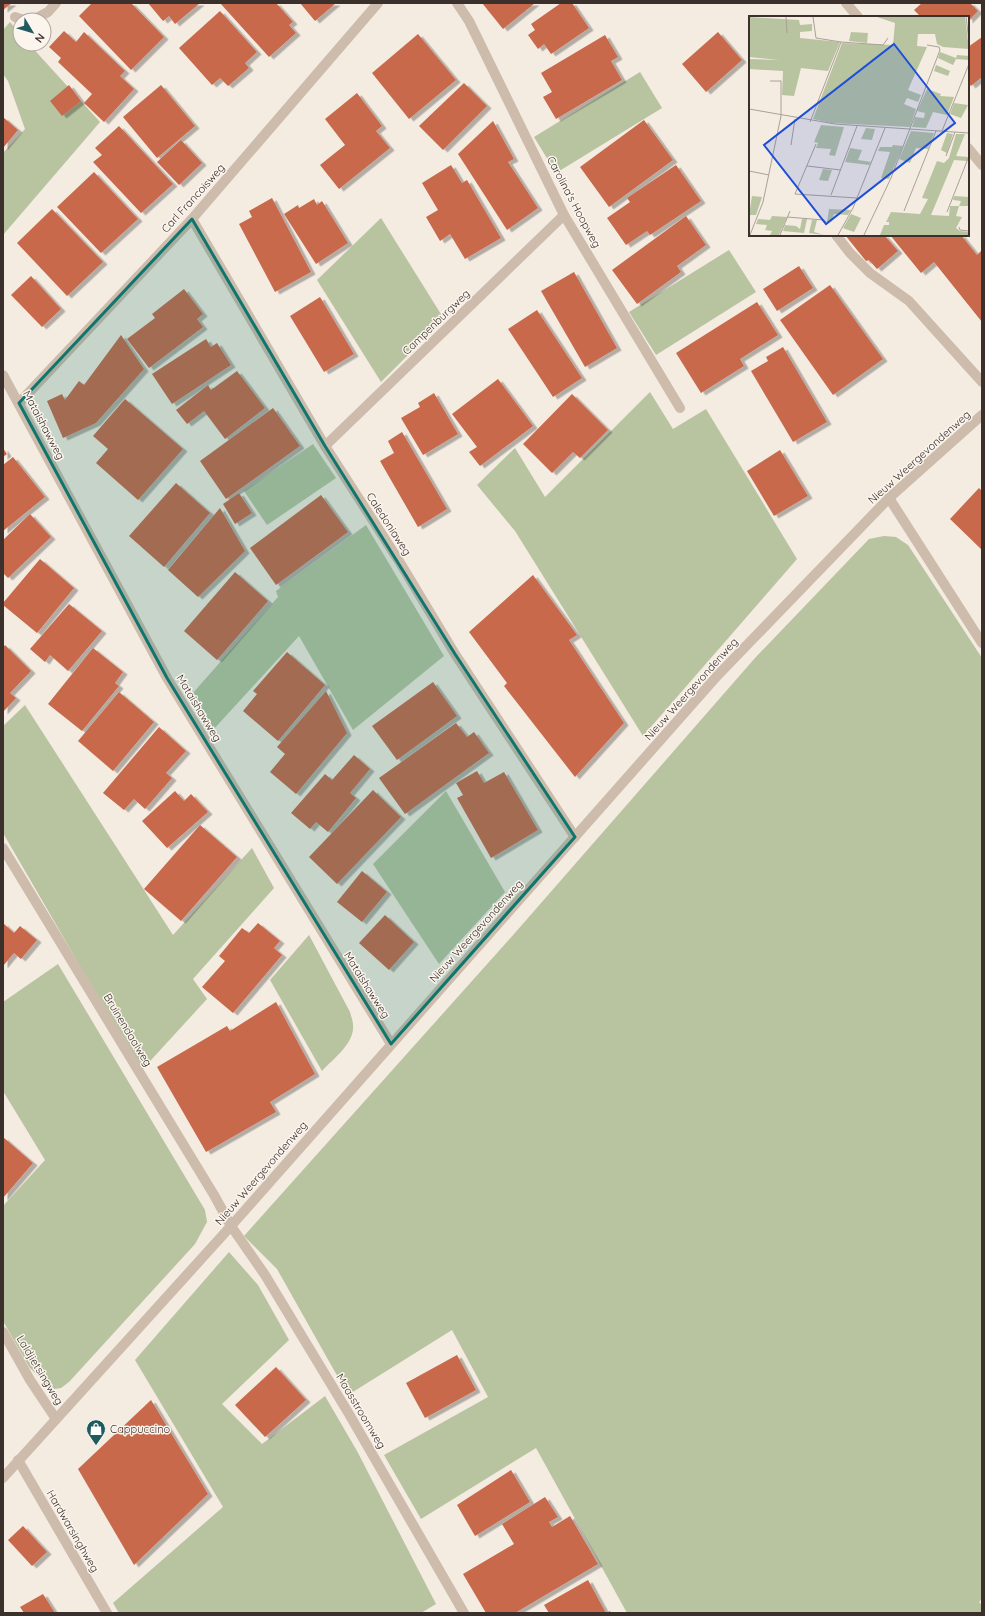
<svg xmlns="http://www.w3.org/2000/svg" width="985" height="1616" viewBox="0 0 985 1616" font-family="Quicksand,sans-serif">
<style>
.grass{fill:#b8c4a0}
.building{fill:#c8694b;filter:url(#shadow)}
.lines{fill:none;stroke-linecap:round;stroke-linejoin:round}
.service{stroke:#cdbbac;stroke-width:10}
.minor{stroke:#cdbbac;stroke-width:10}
.tertiary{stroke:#cdbbac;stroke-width:10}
.marked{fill:#0f766e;fill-opacity:0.2;stroke:#0f766e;stroke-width:3;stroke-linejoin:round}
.labels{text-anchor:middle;stroke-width:3;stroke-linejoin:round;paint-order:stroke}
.street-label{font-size:11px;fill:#3b302b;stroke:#fbf5ee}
.poi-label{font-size:11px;fill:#3b302b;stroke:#fbf5ee;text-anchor:start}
.inset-road{fill:none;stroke:#aaa098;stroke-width:1}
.view{fill:#1d4ed8;fill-opacity:0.15;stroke:#1d4ed8;stroke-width:2}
.inset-edge{fill:none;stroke:#3b302b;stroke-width:2}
</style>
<defs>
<filter id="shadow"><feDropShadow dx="4.5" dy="2.5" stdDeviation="0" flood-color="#0004"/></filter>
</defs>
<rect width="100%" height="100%" fill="#f4ebe1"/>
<g class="grass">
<path d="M10 22 20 34V44H29L100 122 3 235V153L25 129 8 81 3 74V30Z"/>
<path d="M640 72 662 108 556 173 534 137Z"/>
<path d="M381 218 444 319 381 382 317 280Z"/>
<path d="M729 250 756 292 656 355 629 312Z"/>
<path d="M650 392 673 429 706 409 797 559 643 736 515 531 477 485 515 448 545 497Z"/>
<path d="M313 444 336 478 267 525 244 491Z"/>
<path d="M366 525 444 656 353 730 299 636 213 730 192 694 278 597 276 591Z"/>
<path d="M884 536 896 537 908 545 982 658V1599L979 1602 982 1605V1613H627L536 1448 421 1519 384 1455 488 1397 452 1330 348 1395 277 1269 244 1236 514 934 755 658 869 539Z"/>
<path d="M25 705 173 935 252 848 274 888 193 979 207 999 141 1071 3 833V726Z"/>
<path d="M446 791 505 892 439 964 373 864Z"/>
<path d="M309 935 350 1012C351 1016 353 1021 353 1025 355 1043 333 1059 322 1071L270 980Z"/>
<path d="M58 964 205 1210 207 1222 195 1244 69 1382 61 1388 55 1389 49 1387 29 1367 3 1321V1206L45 1160 3 1091V1002Z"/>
<path d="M229 1252 258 1285 289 1340 222 1404 262 1444 325 1396 357 1451 436 1604 421 1613H119L113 1603 223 1507 135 1360Z"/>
</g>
<g class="building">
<path d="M3 3H12L3 10Z"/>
<path d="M92 3H131L164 37 131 70 79 16Z"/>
<path d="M148 3H200L175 24 169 16 163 21Z"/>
<path d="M220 3H276L293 22 289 25 296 33 269 57Z"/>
<path d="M300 3H336L315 21Z"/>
<path d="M482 3H535L503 29Z"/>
<path d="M561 3H572L589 28 551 54 544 44 538 49 528 35 535 30 531 24Z"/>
<path d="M922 3H970L978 11 968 21V17H921L914 10Z"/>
<path d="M220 11 257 52 245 63 249 68 228 86 220 78 212 85 179 48Z"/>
<path d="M64 31 76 42 84 32 125 71 120 76 134 89 104 122 84 103 92 94 58 62 61 58 49 47Z"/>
<path d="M718 32 742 60 706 92 682 64Z"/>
<path d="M418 34 456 80 409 119 372 73Z"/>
<path d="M605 35 618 57 611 61 622 80 556 119 543 97 552 92 541 73Z"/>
<path d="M982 37V77L971 86 968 82V47Z"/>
<path d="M464 83 487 106 443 150 419 126Z"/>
<path d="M69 85 81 101 62 116 50 101Z"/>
<path d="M161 85 195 126 157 158 123 117Z"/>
<path d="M357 93 382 126 376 131 390 148 339 189 320 165 345 145 325 119Z"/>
<path d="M3 117 18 130 3 148Z"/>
<path d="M644 120 673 160 609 207 580 167Z"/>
<path d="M493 121 514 159 508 162 538 208 507 230 458 154Z"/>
<path d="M119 126 173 184 141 213 93 162 102 155 95 148Z"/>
<path d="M181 140 202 163 179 185 157 162Z"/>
<path d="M451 165 462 183 467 180 501 238 465 259 450 234 440 241 426 217 438 210 422 183Z"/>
<path d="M676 165 701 201 650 235 647 231 626 245 607 218 630 202 627 198Z"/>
<path d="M94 172 138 219 101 253 57 207Z"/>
<path d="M272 198 311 272 275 292 239 224 252 217 249 211Z"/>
<path d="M314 199 317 205 322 201 348 243 316 264 284 214 298 205 299 208Z"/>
<path d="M52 209 103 262 67 296 17 243Z"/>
<path d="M686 216 706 245 677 266 681 272 637 304 612 270Z"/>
<path d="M845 235H884L898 251 877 269 869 260 866 261Z"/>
<path d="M890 235H961L977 255 982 250V322L934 262 921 273Z"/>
<path d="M799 266 813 288 777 311 763 289Z"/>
<path d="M574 272 617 348 585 367 541 291Z"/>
<path d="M31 276 61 309 42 327 11 295Z"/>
<path d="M830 285 883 359 833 395 780 320Z"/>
<path d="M184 289 203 314 197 319 203 327 149 368 127 339 155 318 152 314Z"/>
<path d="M320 297 354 354 324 372 290 316Z"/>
<path d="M757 302 778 335 740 359 744 366 701 393 676 353Z"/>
<path d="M537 310 582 378 553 397 508 329Z"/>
<path d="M121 335 144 369 96 423 63 438 47 401 62 394 65 400 79 381 84 385Z"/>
<path d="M206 339 211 347 217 343 231 365 172 404 152 374Z"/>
<path d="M783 347 827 422 793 442 751 371 768 361 766 357Z"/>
<path d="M237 371 265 408 225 439 204 411 187 424 176 410 208 385 211 390Z"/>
<path d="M498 379 533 426 480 466 469 452 477 447 452 414Z"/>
<path d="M434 393 458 434 423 455 401 418 420 407 418 403Z"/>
<path d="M572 394 608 430 580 458 573 452 552 473 523 444Z"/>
<path d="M125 399 183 449 138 500 96 463 108 449 93 436Z"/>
<path d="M273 408 300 446 226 499 200 461Z"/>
<path d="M402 432 447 509 418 527 380 461 394 453 388 441Z"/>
<path d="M3 448 7 454 3 457Z"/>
<path d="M780 450 808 496 774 516 747 471Z"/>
<path d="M13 457 45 497 3 531V465Z"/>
<path d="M176 483 210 513 164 567 129 536Z"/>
<path d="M979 488 982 491V550L950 519Z"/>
<path d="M239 493 252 513 235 524 223 504Z"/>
<path d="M321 495 348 532 276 585 250 548Z"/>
<path d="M220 508 245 551 198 597 168 570Z"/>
<path d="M30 514 51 537 8 578 3 573V540Z"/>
<path d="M40 559 74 588 37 633 3 605V603Z"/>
<path d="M235 572 268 601 217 660 184 631Z"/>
<path d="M533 575 577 635 569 640 624 723 575 777 504 686 507 683 469 632Z"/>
<path d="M69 604 102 631 68 671 50 655 45 662 30 649Z"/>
<path d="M5 645 31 671 10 693 16 698 3 712V648Z"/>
<path d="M93 648 123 672 115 683 119 686 82 731 48 704Z"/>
<path d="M287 652 325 685 278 741 243 711 257 694 253 691Z"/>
<path d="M433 682 457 716 397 760 372 726Z"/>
<path d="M326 691 347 733 296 794 270 772 285 754 277 747Z"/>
<path d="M119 692 154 722 113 771 78 741Z"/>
<path d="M456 723 467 737 474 732 489 753 405 814 379 778Z"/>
<path d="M159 727 186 751 166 773 172 778 145 809 134 799 124 810 103 793Z"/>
<path d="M354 755 370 769 350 793 356 798 328 832 316 822 310 829 291 813 325 774 332 780Z"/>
<path d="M477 771 484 783 504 772 538 830 491 858 457 798 463 795 456 783Z"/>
<path d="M373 790 401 817 337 884 309 857Z"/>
<path d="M175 791 184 801 191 794 208 812 167 848 142 821Z"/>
<path d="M200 825 237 857 181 921 144 889Z"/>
<path d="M362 871 387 892 362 922 337 902Z"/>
<path d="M385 915 414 942 389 970 359 943Z"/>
<path d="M3 923 14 933 20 926 37 940 21 959 14 953 3 966Z"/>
<path d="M258 923 280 941 274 948 282 955 233 1013 202 987 225 961 219 956 242 928 249 933Z"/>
<path d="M276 1002 315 1074 270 1102 276 1112 206 1152 157 1067 227 1026 230 1031Z"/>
<path d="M3 1137 33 1163 3 1198Z"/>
<path d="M457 1355 476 1390 425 1418 406 1383Z"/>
<path d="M276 1367 306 1400 265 1437 235 1405Z"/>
<path d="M151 1400 208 1494 134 1565 78 1469Z"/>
<path d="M511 1470 530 1502 475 1536 457 1505Z"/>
<path d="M545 1497 558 1517 549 1522 552 1527 570 1516 598 1564 515 1613H486L463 1574 514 1544 502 1524Z"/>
<path d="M23 1526 47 1552 32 1566 8 1540Z"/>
<path d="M588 1580 606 1613 610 1611 611 1613H549L544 1605Z"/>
<path d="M43 1594 55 1613H24L20 1607Z"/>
</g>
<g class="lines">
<path class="service" d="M836 235 850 253 870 273 909 301 982 382"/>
<g class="minor">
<path d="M457 3 469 21 564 215 680 408"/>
<path d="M846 3 858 17"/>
<path d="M15 17 23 20"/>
<path d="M33 20 48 12 56 3"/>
<path d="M968 148 982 165"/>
<path d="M192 219 325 446 399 561 455 654 575 837"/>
<path d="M3 375 167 678 391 1044"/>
<path d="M19 403 192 219 378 3"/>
<path d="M325 446 564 215"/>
<path d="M889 498 982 643"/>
<path d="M3 848 214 1195 231 1226 265 1275 349 1414 464 1613"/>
<path d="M3 1332 30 1380 56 1419"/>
<path d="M18 1460 107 1613"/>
</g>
<path class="tertiary" d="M3 1478 231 1226 717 676 889 498 982 415"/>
</g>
<path class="marked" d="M192 219 325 446 455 654 575 837 391 1044 167 678 19 403Z"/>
<defs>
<symbol id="shop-pin" viewBox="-11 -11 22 30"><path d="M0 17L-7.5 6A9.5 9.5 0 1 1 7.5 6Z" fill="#1f5a5e" stroke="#fbf5ee"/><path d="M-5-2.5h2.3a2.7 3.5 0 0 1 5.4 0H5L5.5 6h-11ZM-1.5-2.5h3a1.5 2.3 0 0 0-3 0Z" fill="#fff"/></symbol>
</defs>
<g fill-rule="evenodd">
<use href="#shop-pin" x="85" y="1418" width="22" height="30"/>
</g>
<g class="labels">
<g class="street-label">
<text transform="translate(193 198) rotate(-48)" y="4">Carl Francoisweg</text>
<text transform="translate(574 202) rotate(62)" y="4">Carolina's Hoopweg</text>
<text transform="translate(436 322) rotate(-44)" y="4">Campenburgweg</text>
<text transform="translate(44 425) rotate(62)" y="4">Mataishawweg</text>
<text transform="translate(919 457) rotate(-42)" y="4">Nieuw Weergevondenweg</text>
<text transform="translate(389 524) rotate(57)" y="4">Caledoniaweg</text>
<text transform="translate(691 689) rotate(-48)" y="4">Nieuw Weergevondenweg</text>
<text transform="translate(199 708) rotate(59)" y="4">Mataishawweg</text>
<text transform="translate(476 931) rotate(-48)" y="4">Nieuw Weergevondenweg</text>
<text transform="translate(367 985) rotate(58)" y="4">Mataishawweg</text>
<text transform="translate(128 1030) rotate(59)" y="4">Bruinendaalweg</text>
<text transform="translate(261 1173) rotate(-49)" y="4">Nieuw Weergevondenweg</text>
<text transform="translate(40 1370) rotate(59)" y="4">Laldjietsingweg</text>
<text transform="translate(361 1411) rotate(59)" y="4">Maasstroomweg</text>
<text transform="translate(73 1531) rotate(60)" y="4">Hardwarsinghweg</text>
</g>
<g class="poi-label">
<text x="110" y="1433">Cappuccino</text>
</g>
</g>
<g transform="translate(749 16)">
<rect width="220" height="220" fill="#f4ebe1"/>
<path d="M0 1 50 4 51 9 63 8V15L51 16V22L91 26 79 55 52 52 45 80 33 79 34 55 0 53V43L30 44 0 41ZM128 1H216L220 33 194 31 188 28 186 18H169L168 30 178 31 159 74 172 79 169 86 158 82 155 88 167 93 161 111 82 107 64 103 93 27 144 29 146 7ZM102 16 119 17 118 27 100 25ZM191 36 207 42 208 39 220 40V44L207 43 204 49 189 42ZM187 49 201 55 199 60 185 55ZM178 73 192 78 191 80 205 81 198 99 184 96 177 112 163 111 166 101 175 102 176 97 168 95ZM205 87 219 89 212 102 201 98ZM72 109 95 111 86 140 80 139 82 133 67 132 69 127 65 126ZM117 112 126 113 123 124 112 123ZM162 115 185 117 179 133 167 132 161 147 150 143ZM198 117 204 118 198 137 192 134ZM207 118H216L207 140 219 141 218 145 205 144 182 199 200 200 201 190H210L207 200 213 201 207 212 211 215 220 216V219H131L135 209H140V206H137L142 196 171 198 179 183 173 182 188 145 195 147 200 142ZM144 129 154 130 140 163 132 162 141 136 129 135 131 131H143ZM101 132 113 134 109 144 122 146 120 149 96 146ZM74 153 83 154 79 165 70 164ZM3 180 13 181 7 199H0ZM205 180 220 181V190H210L212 185 204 184ZM80 193 102 194 99 199 85 198 82 206H78ZM102 198 112 202 105 216 94 212ZM23 200 38 201 30 219H21L23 215 16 214 18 209 7 208 9 203 21 204ZM53 203H58L55 217 34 215 36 209 47 210 51 213ZM63 204H68L65 216 75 219 60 217Z" fill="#b8c4a0"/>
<path class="inset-road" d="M37 1 38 17M64 1 67 22 92 26M217 1 220 25M0 93 86 108 220 117M61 106 92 26 134 29 139 22M193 115 220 48M67 128 46 178 108 182M42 129 46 103M197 140 206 116M58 150 92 154M0 155 20 159M82 179 108 110M155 195 187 115M198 196 220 140M38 201 75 204 77 206M210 211 211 214 220 215M1 219 14 186 32 100V65H21M31 219 41 195M89 219 104 192 136 112M115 219 142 162 191 34 190 31 178 29"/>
<path class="view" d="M145 28 206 107 77 208 15 129Z"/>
<rect width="220" height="220" class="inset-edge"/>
</g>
<rect width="985" height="1616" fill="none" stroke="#3b302b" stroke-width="8"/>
<g transform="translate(32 32) rotate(128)"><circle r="19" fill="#fbf5ee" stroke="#aea6a0"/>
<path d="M0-3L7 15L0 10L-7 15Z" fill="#1f5a5e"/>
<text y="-6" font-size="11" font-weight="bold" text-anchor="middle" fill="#3b302b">N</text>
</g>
</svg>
